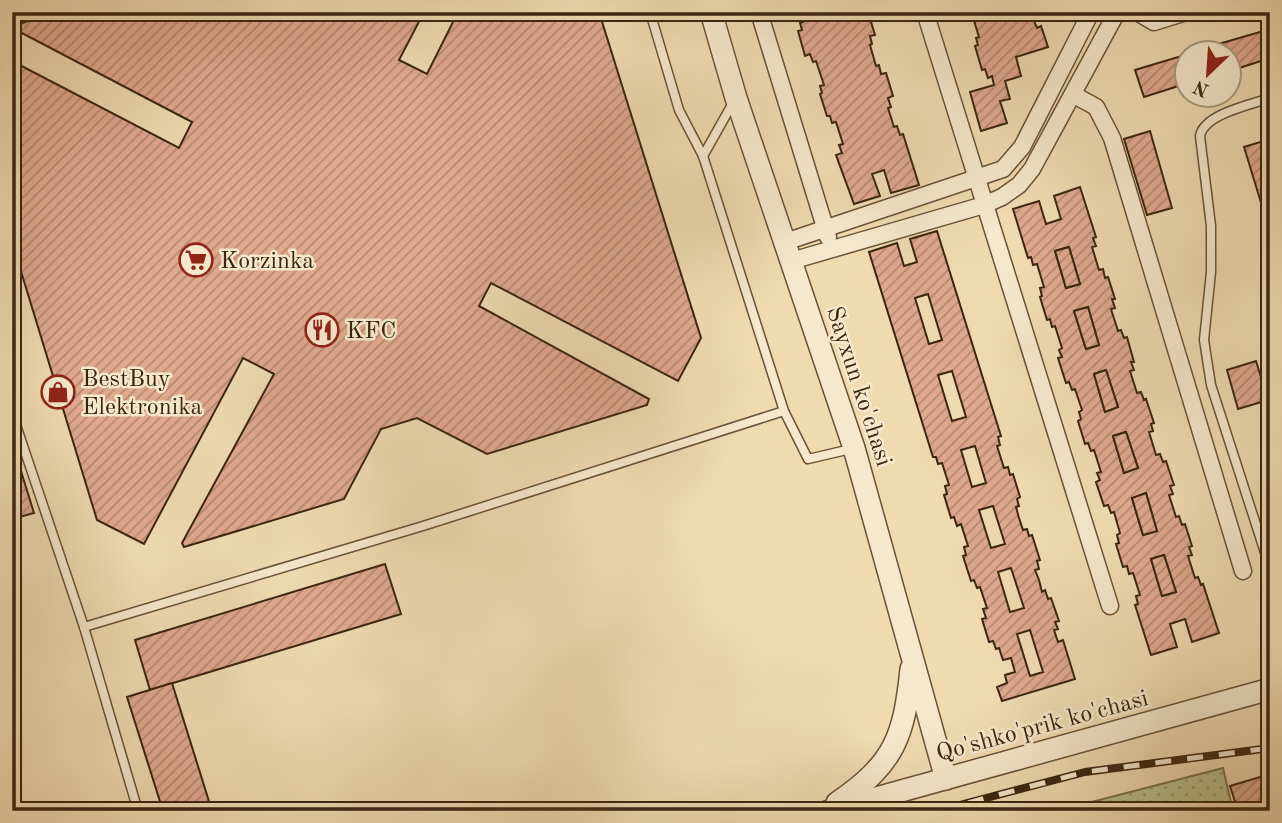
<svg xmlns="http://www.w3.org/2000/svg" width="1282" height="823" viewBox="0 0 1282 823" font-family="'Old Standard TT',serif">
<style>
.grass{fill:url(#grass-dots);stroke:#7a724e;stroke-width:2}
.building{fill:url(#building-hatch);stroke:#3b250f;stroke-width:2;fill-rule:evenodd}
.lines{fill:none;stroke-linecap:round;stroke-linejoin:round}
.service-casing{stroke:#685238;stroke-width:11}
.minor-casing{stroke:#685238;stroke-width:19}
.tertiary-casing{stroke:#685238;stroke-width:24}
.service{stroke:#f5e8cc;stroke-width:8}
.minor{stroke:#f5e8cc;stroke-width:16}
.tertiary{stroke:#f5e8cc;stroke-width:21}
.rail-casing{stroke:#3b250f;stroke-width:8}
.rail{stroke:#f5e8cc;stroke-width:5;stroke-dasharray:16;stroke-linecap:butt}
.labels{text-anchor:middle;stroke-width:5;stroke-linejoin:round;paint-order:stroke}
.poi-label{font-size:24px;fill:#3b250f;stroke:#f5e8cc;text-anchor:start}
.street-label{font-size:24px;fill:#3b250f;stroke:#f5e8cc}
</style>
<defs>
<pattern id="grass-dots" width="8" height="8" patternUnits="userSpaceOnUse" patternTransform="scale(1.75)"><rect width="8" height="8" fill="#b9c08c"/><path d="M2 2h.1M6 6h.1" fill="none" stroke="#989c71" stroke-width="1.8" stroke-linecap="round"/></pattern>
<pattern id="building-hatch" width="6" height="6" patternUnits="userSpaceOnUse" patternTransform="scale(1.75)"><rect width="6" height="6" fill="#e0a98e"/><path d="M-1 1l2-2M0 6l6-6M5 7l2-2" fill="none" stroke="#b78972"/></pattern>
</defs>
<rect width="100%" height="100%" fill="#f0dbb1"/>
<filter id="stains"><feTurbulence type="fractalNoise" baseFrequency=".00286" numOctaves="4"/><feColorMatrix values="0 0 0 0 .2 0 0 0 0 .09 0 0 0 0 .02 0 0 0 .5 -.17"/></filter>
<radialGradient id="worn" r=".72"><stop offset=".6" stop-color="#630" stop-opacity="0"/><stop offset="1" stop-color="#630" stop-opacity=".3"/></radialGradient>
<path class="grass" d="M1223 768 1233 811H1057Z"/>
<g class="building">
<path d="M57 12H424L399 60 427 74 458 12H599L701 338 678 381 491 283 479 306 649 399 647 405 487 454 417 418 381 429 344 499 184 547 182 543 274 374 243 358 144 544 97 520 12 242V61L179 148 192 122 18 31 22 23Z"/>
<path d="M800 12H868L875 35 870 36 872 44 870 45 876 66 879 65 881 74 886 73 893 96 888 98 891 107 888 108 894 127 897 126 900 135 903 134 919 185 891 193 884 170 872 174 880 196 854 204 836 155 842 153 839 145 843 144 836 122 832 123 830 116H827L820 94 822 93 820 86 824 85 816 61 813 62 810 54 805 56 798 31 802 30 800 23 803 22Z"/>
<path d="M968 12H1030L1037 28 1041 26 1048 47 1016 57 1021 76 1005 81 1010 99 1000 101 1007 123 981 131 970 92 994 85 992 76 988 78 985 69 982 70 975 46 978 45 976 38 979 37 972 14 969 15Z"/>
<path d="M1270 29V58L1230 71V52H1191Z"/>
<path d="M1188 54V83L1144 97 1135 70Z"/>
<path d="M1150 131 1172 208 1147 215 1124 139Z"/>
<path d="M1270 139V232L1244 147Z"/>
<path d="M1080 187 1096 237 1093 238 1096 246 1092 247 1099 270 1103 269 1105 278 1108 277 1115 299H1112L1115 308 1111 309 1118 331 1121 330 1124 338 1127 337 1134 362H1131L1134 370 1130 371 1137 393 1141 392 1144 400 1146 399 1154 423 1151 424 1153 431 1149 432 1156 455 1160 454 1163 462 1166 461 1174 485 1170 486 1173 494 1169 495 1176 517 1179 516 1182 525 1185 524 1192 546 1189 547 1192 555 1188 556 1195 578 1198 577 1201 585 1203 584 1219 633 1192 642 1185 619 1170 624 1177 647 1151 655 1135 605 1138 604 1136 596 1140 595 1133 573 1129 574 1127 566 1123 567 1116 544 1119 543 1117 535 1120 533 1114 512 1111 513 1108 505 1104 506 1096 482 1100 480 1097 473 1101 472 1094 450 1091 451 1088 443 1085 444 1078 421 1081 419 1079 412 1082 410 1075 389 1072 390 1069 382 1066 383 1058 358 1062 357 1059 350 1062 348 1055 326 1052 327 1050 319 1047 320 1040 297 1042 296 1040 288 1044 287 1037 264 1033 265 1031 257 1028 258 1013 209 1039 201 1046 224 1061 219 1054 196ZM1069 247 1080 284 1066 288 1055 251ZM1088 307 1099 345 1086 349 1074 311ZM1106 370 1118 407 1105 412 1094 374ZM1126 432 1138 468 1124 473 1113 436ZM1146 493 1157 531 1143 535 1132 498ZM1164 555 1176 592 1162 596 1151 559Z"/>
<path d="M937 231 1001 436 998 437 1000 445 997 446 1004 468 1008 467 1010 475 1013 474 1020 497 1017 499 1019 506 1016 507 1019 518 1023 530 1027 529 1029 536 1032 535 1040 560 1037 561 1039 569 1035 570 1039 580 1042 592 1045 590 1048 599 1051 598 1059 621 1055 622 1058 629 1054 630 1058 642 1063 640 1075 679 1002 701 997 687 1007 683 1005 675 1015 672 1011 658 1003 660 999 648 996 649 993 641 989 642 982 619 986 618 983 609 987 608 980 587 977 588 974 580 971 581 963 556 966 555 964 547 968 546 961 524 957 526 954 517 951 518 944 495 947 494 945 486 949 485 942 463 938 464 936 457H933L869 252 897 243 904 266 917 262 910 239ZM928 294 942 340 929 344 915 298ZM952 371 966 417 952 421 938 375ZM975 446 986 483 972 487 961 450ZM993 506 1005 544 991 548 979 510ZM1011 568 1024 608 1010 612 998 572ZM1030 630 1043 672 1030 676 1017 634Z"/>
<path d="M1069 247 1080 284 1066 288 1055 251Z"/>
<path d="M1088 307 1099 345 1086 349 1074 311Z"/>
<path d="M1256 361 1268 400 1238 409 1227 370Z"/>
<path d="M1106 370 1118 407 1105 412 1094 374Z"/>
<path d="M1126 432 1138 468 1124 473 1113 436Z"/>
<path d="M12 442 34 513 12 519Z"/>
<path d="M1146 493 1157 531 1143 535 1132 498Z"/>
<path d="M1164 555 1176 592 1162 596 1151 559Z"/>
<path d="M385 564 401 614 150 690 135 640Z"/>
<path d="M172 683 212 811H163L127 697Z"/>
<path d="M1270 774V811H1238L1230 786Z"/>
</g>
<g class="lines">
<defs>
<g id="service">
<path d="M650 12 679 110 703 156 784 411 808 459 851 449"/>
<path d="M1270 98C1250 105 1204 114 1200 136L1211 226V272L1204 340 1211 385 1270 568"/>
<path d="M703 156 734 101"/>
<path d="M12 413 84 627 138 811"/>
<path d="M84 627 423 526 784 411"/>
</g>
<g id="minor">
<path d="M759 12 828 237"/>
<path d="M925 12 1110 606"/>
<path d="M1137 12 1154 22 1186 12"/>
<path d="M1074 95 1096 107 1112 138 1243 571"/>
<path d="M785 242 1003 169 1022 147 1091 12"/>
<path d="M791 261 984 205 1002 197 1019 185 1032 169 1117 12"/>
</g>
<g id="tertiary">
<path d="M711 12 736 98 854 448 946 779"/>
<path d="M837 803C895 763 904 737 911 669"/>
<path d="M829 811 1270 689"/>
</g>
</defs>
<use href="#service" class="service-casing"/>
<use href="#minor" class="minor-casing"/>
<use href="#tertiary" class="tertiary-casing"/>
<use href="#service" class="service"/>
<use href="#minor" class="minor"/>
<use href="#tertiary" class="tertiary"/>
<defs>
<path id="rail" d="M937 811 1085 772 1270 748"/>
</defs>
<use href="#rail" class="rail-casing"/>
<use href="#rail" class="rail"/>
</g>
<defs>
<symbol id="supermarket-ring" viewBox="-11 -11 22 22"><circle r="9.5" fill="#f5e8cc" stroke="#8f2418" stroke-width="1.5"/><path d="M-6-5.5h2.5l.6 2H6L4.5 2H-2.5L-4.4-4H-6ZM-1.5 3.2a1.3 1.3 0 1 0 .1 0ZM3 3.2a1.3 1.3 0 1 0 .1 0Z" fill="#8f2418"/></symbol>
<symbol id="restaurant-ring" viewBox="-11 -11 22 22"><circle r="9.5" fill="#f5e8cc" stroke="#8f2418" stroke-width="1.5"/><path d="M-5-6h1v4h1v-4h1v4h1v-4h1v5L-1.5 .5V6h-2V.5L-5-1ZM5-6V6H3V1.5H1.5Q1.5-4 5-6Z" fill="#8f2418"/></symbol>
<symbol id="shop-ring" viewBox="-11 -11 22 22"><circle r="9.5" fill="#f5e8cc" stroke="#8f2418" stroke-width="1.5"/><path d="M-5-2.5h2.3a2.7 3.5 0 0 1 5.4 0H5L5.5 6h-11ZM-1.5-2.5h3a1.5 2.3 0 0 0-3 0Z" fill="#8f2418"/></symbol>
</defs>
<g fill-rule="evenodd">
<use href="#supermarket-ring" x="177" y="241" width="38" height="38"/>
<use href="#restaurant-ring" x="303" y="311" width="38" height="38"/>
<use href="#shop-ring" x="39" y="373" width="38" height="38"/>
</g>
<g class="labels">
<g class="poi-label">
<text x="220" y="268">Korzinka</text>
<text x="346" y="338">KFC</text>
<text x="82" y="386">BestBuy<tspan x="82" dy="28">Elektronika</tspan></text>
</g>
<g class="street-label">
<text transform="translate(860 386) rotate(72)" y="8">Sayxun ko'chasi</text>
<text transform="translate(1042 725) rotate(-15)" y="8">Qo'shko'prik ko'chasi</text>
</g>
</g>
<rect width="1282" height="823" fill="none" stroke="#f0dbb1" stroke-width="42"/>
<rect x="14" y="14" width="1254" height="795" fill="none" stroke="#3b250f" stroke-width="3.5"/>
<rect x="21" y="21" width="1240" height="781" fill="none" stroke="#3b250f" stroke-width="2"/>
<g transform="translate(1208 74) rotate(205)"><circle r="33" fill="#f5e8cc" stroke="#ab9a80" stroke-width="2"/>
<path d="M0-5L12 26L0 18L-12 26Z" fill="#8f2418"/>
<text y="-10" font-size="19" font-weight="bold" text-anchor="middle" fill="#3b250f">N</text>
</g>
<rect width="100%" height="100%" filter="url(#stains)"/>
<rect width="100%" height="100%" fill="url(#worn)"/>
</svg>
